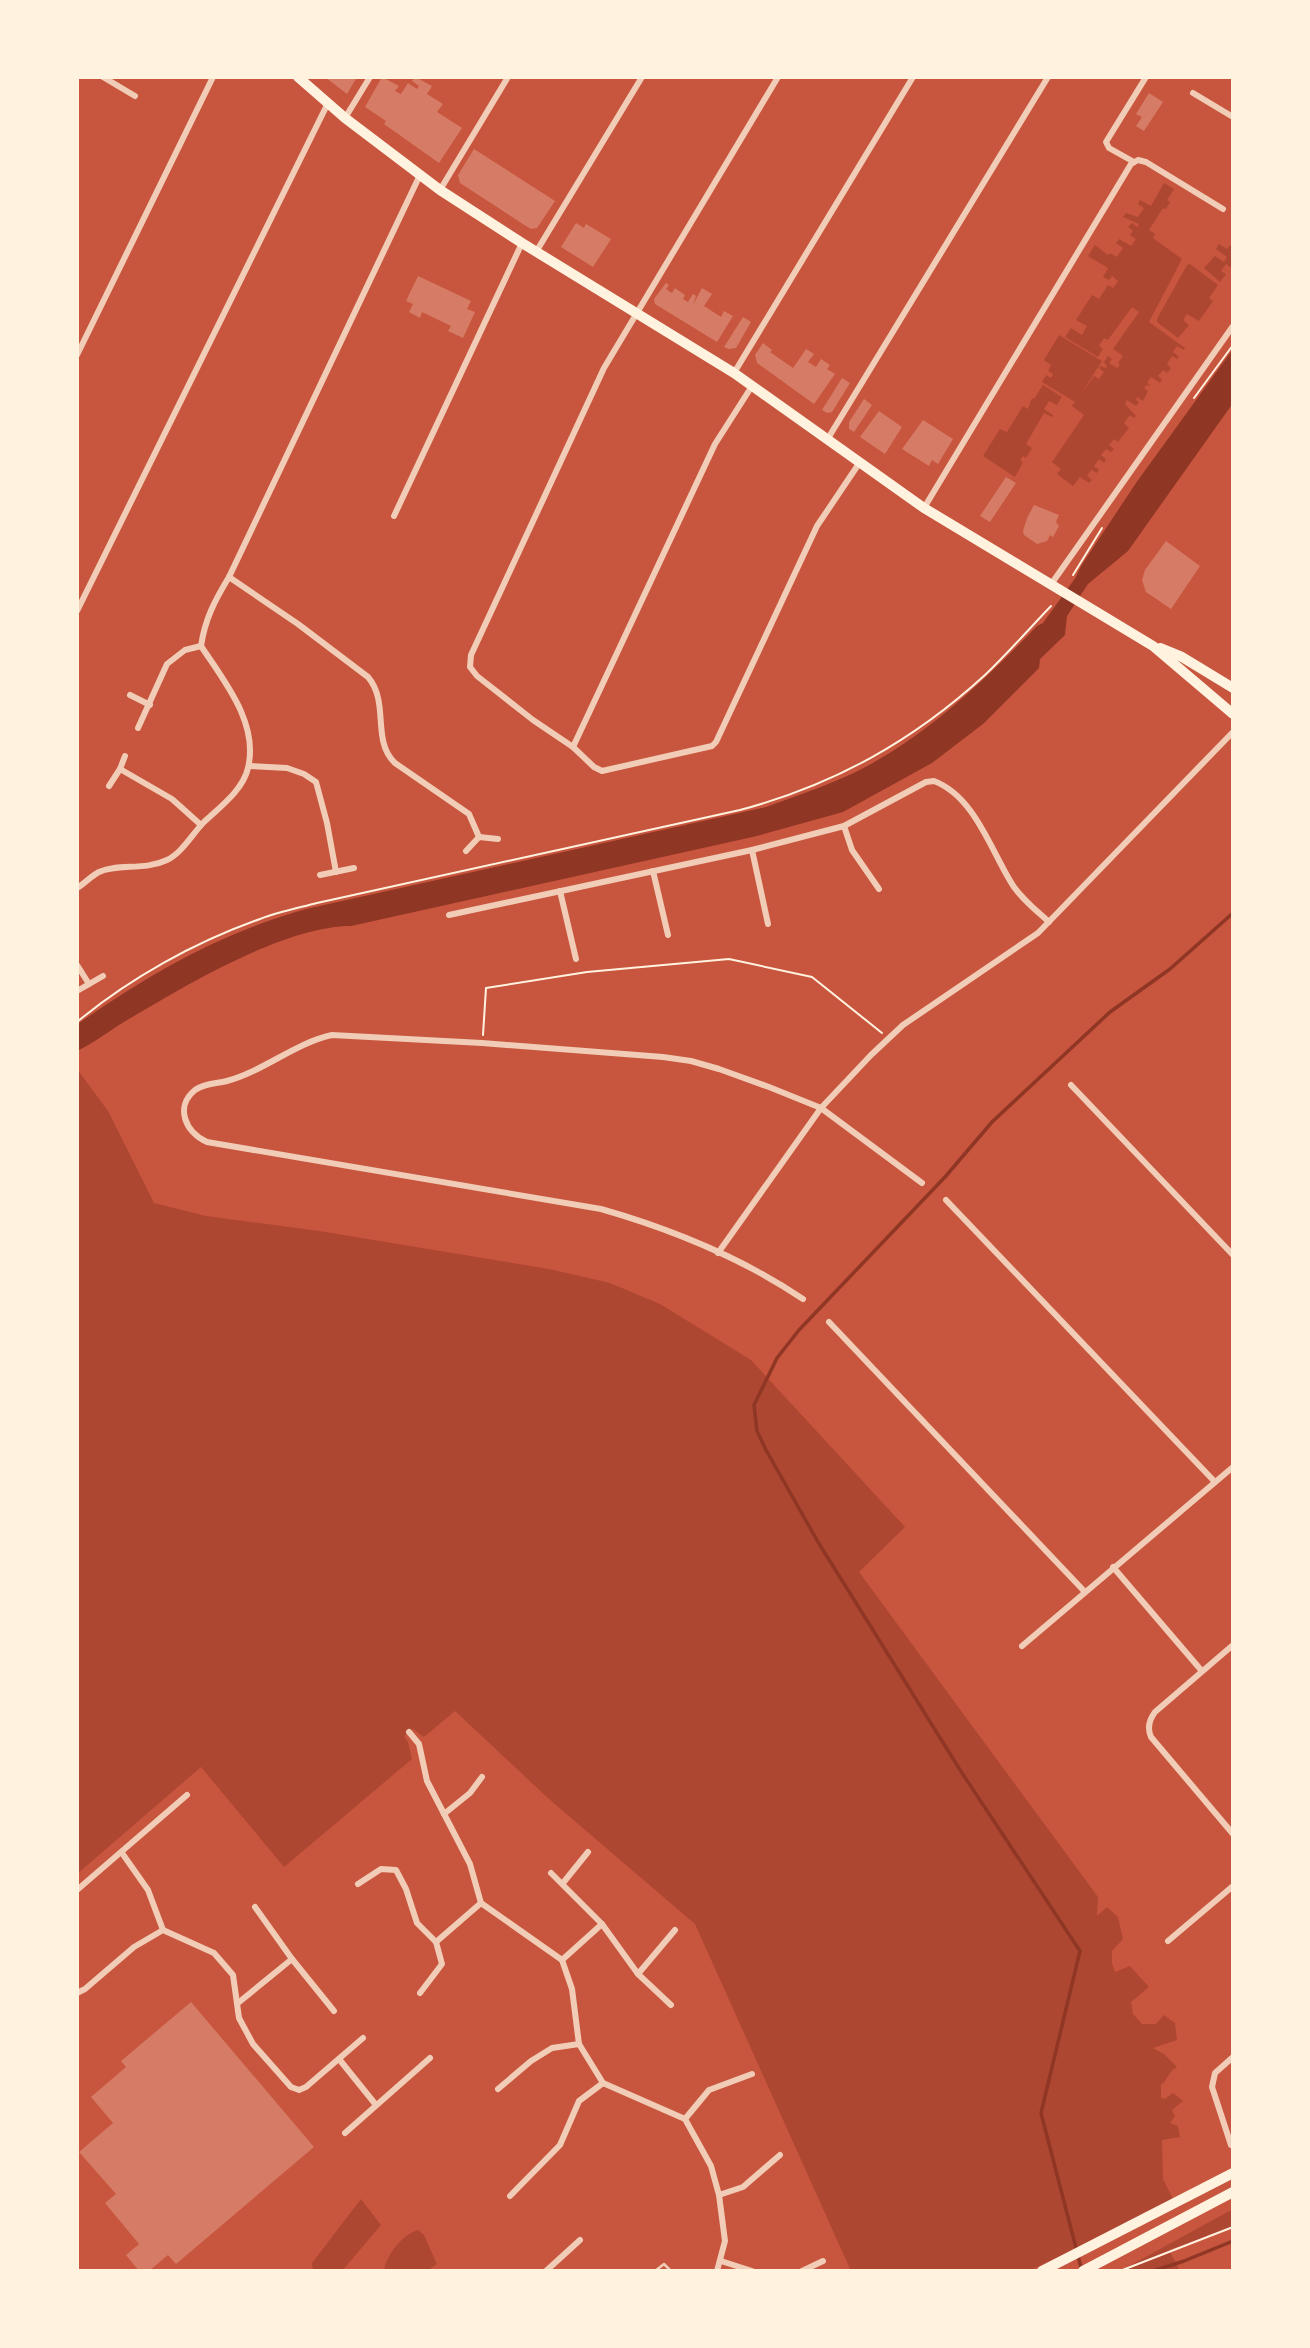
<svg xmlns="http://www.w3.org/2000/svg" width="1310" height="2348" viewBox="0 0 1310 2348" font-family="Inter,sans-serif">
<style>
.green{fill:#ae4732}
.water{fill:#8f3625}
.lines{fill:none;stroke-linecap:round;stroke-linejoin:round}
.stream{stroke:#8f3625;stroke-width:3.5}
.building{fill:#d67c66}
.path{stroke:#fff3e0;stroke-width:2}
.service{stroke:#f1ccb7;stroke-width:2.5}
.minor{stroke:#f1ccb7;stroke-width:6}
.primary{stroke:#fff3e0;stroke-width:10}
.trunk{stroke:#fff3e0;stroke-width:10}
</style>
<rect width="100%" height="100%" fill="#c8553d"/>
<g class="green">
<path d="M1164 183 1174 189 1167 200 1170 202 1166 209 1163 208 1149 230 1155 234 1153 238 1182 259 1149 322 1185 348 1184 350 1177 346 1173 352 1179 357 1177 359 1172 356 1167 364 1171 368 1167 373 1163 370 1158 376 1162 380 1160 383 1151 377 1147 383 1151 386 1147 385 1144 388 1148 391 1143 401 1137 397 1136 400 1139 402 1136 406 1127 400 1125 404 1136 416 1134 418 1130 415 1124 423 1129 428 1118 442 1114 439 1109 445 1114 449 1111 452 1106 449 1101 455 1106 459 1104 463 1099 459 1094 466 1099 470 1097 473 1091 470 1087 476 1092 480 1089 483 1080 477 1073 486 1057 474 1061 469 1052 462 1084 415 1072 406 1075 402 1042 382 1046 375 1051 378 1053 374 1048 371 1051 365 1044 360 1059 335 1102 361 1081 394 1094 376 1099 379 1104 372 1099 368 1101 366 1105 368 1107 366 1104 362 1108 356 1112 359 1109 363 1117 368 1120 365 1118 363 1123 356 1113 349 1139 312 1132 307 1108 340 1104 338 1099 346 1103 349 1098 357 1065 337 1071 328 1082 335 1087 326 1076 320 1092 295 1099 299 1108 285 1113 288 1118 281 1112 276 1109 280 1103 277 1108 268 1088 256 1095 245 1108 255 1110 253 1117 257 1123 248 1116 243 1119 239 1131 246 1136 239 1130 235 1133 231 1128 227 1132 223 1137 227 1139 224 1123 217 1126 213 1138 217 1144 208 1138 204 1140 200 1151 206Z"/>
<path d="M1233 242V269L1226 264 1221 271 1226 274 1220 282 1204 268 1215 256 1224 262 1227 257 1216 249 1219 244 1227 249Z"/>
<path d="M1190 264 1218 285 1209 298 1213 301 1199 321 1187 314 1183 320 1189 325 1178 338 1157 322V319L1187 265Z"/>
<path d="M1043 385 1062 397 1057 405 1049 401 1044 409 1053 415 1052 417 1044 413 1026 444 1032 448 1026 458 1023 456 1020 460 1023 462 1015 477 983 456 1000 429 1007 432 1023 406 1028 409 1032 398 1034 399Z"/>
<path d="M77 1069 108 1111 154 1203 206 1216 319 1231 549 1269 610 1283 660 1304 751 1360 905 1527 859 1572 1098 1897 1097 1916 1107 1907 1118 1917 1123 1939 1112 1951V1963L1115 1972 1130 1966 1149 1987 1131 2002 1133 2014 1142 2024H1156L1164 2015 1175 2023 1177 2040 1153 2048 1164 2054 1177 2067C1167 2073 1167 2081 1161 2085V2098L1165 2099 1173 2093 1183 2101 1172 2110 1175 2116 1170 2123 1178 2126 1180 2137 1162 2140 1163 2179 1174 2201 1029 2271H851L695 1924 549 1799 455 1711 424 1737 413 1729 404 1736 408 1742 412 1759 284 1867 201 1767 77 1874Z"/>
<path d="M361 2199 381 2225 342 2271H313L312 2263Z"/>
<path d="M1233 2209V2227L1169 2250 1180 2271H1120Z"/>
<path d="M418 2230 424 2235 437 2264 430 2269 431 2271H384C386 2255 403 2234 418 2230Z"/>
</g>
<path class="water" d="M1233 349V403L1128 551 1088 584 1067 616 1065 635 1040 659 1039 668 983 724 932 763 843 812 757 836 351 926C282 926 178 990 119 1025 105 1034 92 1044 77 1051V1025L82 1021C154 971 221 933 306 909L766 807C801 794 839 782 871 764 934 729 988 677 1037 626L1043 623 1076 577 1081 566 1136 483Z"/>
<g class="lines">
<g class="stream">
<path d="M1082 2271 1041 2113 1080 1951 962 1773 818 1542 766 1450 757 1431 754 1405 777 1358 799 1330 945 1177 992 1122 1110 1012 1170 969 1233 913"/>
<path d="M1153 2271 1184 2261 1233 2241"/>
</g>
</g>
<g class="building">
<path d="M325 77H357L347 94Z"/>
<path d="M382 77 399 86 395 91 401 94 408 83 417 89 419 86 412 81 415 77 432 86 427 94 443 104 437 112 462 128 439 163 384 124 386 121 365 107Z"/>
<path d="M1149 93 1163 102 1144 131 1136 126 1142 117 1136 114Z"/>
<path d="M474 149 555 201 537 228 531 229 526 226 460 183 458 175Z"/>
<path d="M576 223 584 228 586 224 611 239 593 267 561 247Z"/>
<path d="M418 276 471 301 467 309 475 312 463 338 448 331 451 326 422 312 420 318 409 312 413 304 406 301Z"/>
<path d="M666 283 669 285 666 289 672 293 675 288 685 295 683 299 688 302 693 294 696 296 693 305 702 288 712 294 704 306 721 317 724 311 733 316 717 342 655 304 654 299Z"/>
<path d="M743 317 751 322 736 348 729 349 724 347Z"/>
<path d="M763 343 772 350 770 352 793 368 806 349 814 354 808 362 816 367 821 359 830 365 827 369 835 374 814 404 757 363 755 355Z"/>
<path d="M842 378 850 383 832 412 827 413 822 410Z"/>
<path d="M864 399 872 405 854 432 849 429V422Z"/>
<path d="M879 411 902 427 885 454 860 437Z"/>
<path d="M923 420 953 439 938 464 932 460 929 466 902 449Z"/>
<path d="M1006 477 1016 483 990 522 980 516Z"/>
<path d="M1034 505 1059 515 1056 522 1059 526 1053 537 1050 535 1047 541 1037 544 1024 535 1023 531 1027 518Z"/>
<path d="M1166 541 1200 566 1171 609 1146 592 1142 580 1145 570Z"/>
<path d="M191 2002 314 2147 176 2264 168 2255 149 2271H139L126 2255 139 2244 105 2203 116 2194 79 2152 113 2123 91 2097 126 2067 121 2061Z"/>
</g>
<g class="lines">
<g class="path">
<path d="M1194 398 1233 345"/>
<path d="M1073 575 1102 528"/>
<path d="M77 1022C130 978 195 942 260 919 278 912 298 908 317 903L740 810C834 785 913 741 985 675 1008 653 1029 629 1051 606"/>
<path d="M483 1035 486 988 587 972 729 959 812 977 882 1033"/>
<path d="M1120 2271 1233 2227"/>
</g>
<path class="service" d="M655 2271 664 2264 671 2271"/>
<g class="minor">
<path d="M103 77 135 96"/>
<path d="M778 77 604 368 471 655 470 667 477 676 533 720 573 747 594 767 602 771 712 746 716 742 817 526 860 462"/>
<path d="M1193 93 1233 117"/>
<path d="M345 118 370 77"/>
<path d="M1134 162 1109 148 1106 142 1146 77"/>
<path d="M440 190 508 77"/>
<path d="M536 252 642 77"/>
<path d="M77 355 213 77"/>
<path d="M734 373 913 77"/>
<path d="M827 440 1048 77"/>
<path d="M924 508 1131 164 1138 160 1146 162 1223 209"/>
<path d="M394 516 522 243"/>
<path d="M229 577 298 624 368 677C390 703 371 740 395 763L469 814 479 837 466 851"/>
<path d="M1052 583 1233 326"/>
<path d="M77 611 328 103"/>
<path d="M130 695 150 705"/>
<path d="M138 728 167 664 185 650 201 646"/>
<path d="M573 747 715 444 752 386"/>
<path d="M249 766 287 768 304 774 316 782 327 823 336 872"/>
<path d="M120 769 125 756"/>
<path d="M109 786 120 769 172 799 201 825"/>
<path d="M844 826 852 850 879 889"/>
<path d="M479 837 498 839"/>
<path d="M752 850 768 924"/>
<path d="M653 871 668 935"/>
<path d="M320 875 354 868"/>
<path d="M77 888C84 884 91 876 99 872 119 863 144 871 167 860 182 853 193 833 204 822 220 807 243 790 248 768 259 723 224 681 201 646 205 619 215 600 229 577L420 175"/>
<path d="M560 891 576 959"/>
<path d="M449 915 752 850 844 826 926 782 934 781C976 797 992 854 1014 887 1024 901 1037 911 1049 922"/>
<path d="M77 965 89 984"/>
<path d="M77 991 103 976"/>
<path d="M1071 1085 1233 1255"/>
<path d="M946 1200 1215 1482"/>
<path d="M718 1253 821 1108 871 1055 903 1025 1038 933 1233 732"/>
<path d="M803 1299C742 1258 671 1229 601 1209L207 1142C186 1133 174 1107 195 1090 205 1083 216 1084 227 1081 264 1071 295 1043 332 1035L482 1043 663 1057 691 1061 719 1069 769 1087 821 1108 922 1183"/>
<path d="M829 1322 1085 1592"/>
<path d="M1113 1567 1201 1670"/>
<path d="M1233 1645 1155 1712C1149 1720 1147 1728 1151 1737L1233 1834"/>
<path d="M1022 1646 1233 1467"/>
<path d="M409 1732 419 1744 427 1781 470 1864 481 1903 562 1960 572 1989 579 2044 603 2083 685 2119 711 2166 719 2195 725 2241 717 2271"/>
<path d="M444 1814 470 1793 482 1777"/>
<path d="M122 1853 148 1890 163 1930"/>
<path d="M551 1873 602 1924 638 1974 671 2005"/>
<path d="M563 1883 588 1852"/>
<path d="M358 1884 381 1869 396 1870 406 1889 417 1923 436 1942 442 1964 420 1993"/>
<path d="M77 1890 187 1795"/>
<path d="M255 1907 292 1959"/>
<path d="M1168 1941 1233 1886"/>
<path d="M436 1942 481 1903"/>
<path d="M562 1960 602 1924"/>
<path d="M638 1974 675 1930"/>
<path d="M77 1993 85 1989 134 1947 163 1930 214 1953 233 1975 239 2018 253 2044 291 2087 299 2090 306 2087 363 2038"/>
<path d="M238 2003 292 1959 334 2011"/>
<path d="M339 2059 376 2105"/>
<path d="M498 2089 531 2061 552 2048 579 2044"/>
<path d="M685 2119 709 2090 752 2074"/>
<path d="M345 2133 430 2058"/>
<path d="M1231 2145 1212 2087 1215 2073 1233 2057"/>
<path d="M719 2195 743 2187 780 2155"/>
<path d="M510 2196 560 2145 579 2101 603 2083"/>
<path d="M721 2261 752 2271"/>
<path d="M546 2271 580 2240"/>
<path d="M802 2271 823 2261"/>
</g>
<g class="primary">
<path d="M298 77 345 118 440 190 522 243 734 373 924 508 1153 646 1233 714"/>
<path d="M1160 648 1182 657 1233 688"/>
</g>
<g class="trunk">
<path d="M1042 2271 1233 2173"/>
<path d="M1083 2271 1233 2192"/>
</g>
</g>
<rect width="1310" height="2348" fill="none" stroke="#fff3e0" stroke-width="158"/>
</svg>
